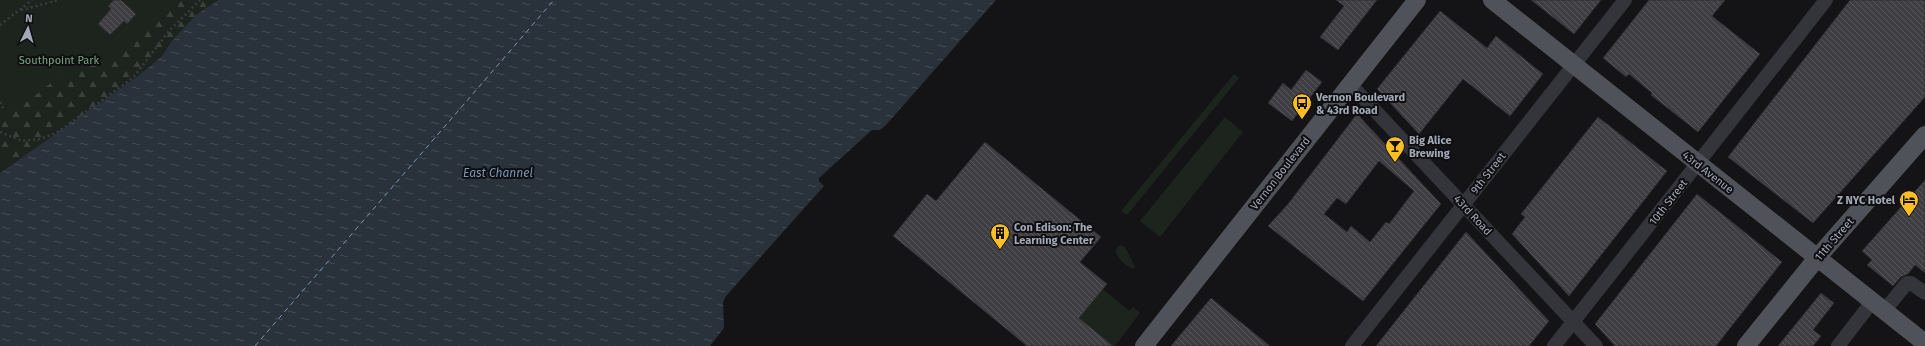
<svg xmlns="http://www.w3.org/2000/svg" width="1925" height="346" viewBox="0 0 1925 346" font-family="'Fira Sans',sans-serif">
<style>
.green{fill:#1c241d}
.forest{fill:url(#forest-firs)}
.water{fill:url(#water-ripples)}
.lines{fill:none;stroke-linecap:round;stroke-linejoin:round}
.ferry{stroke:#7896b6;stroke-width:1;stroke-dasharray:5 4;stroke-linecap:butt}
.building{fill:url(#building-back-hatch);stroke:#2e2e32;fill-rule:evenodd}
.path{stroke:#3a3c42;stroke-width:2.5;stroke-dasharray:2 3;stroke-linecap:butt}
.minor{stroke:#34353b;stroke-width:14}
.major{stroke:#50525a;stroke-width:18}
.labels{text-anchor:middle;stroke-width:4;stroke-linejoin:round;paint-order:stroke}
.park-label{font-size:11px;fill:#7aa47e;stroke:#0f0f11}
.poi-label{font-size:11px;font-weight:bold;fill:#a4a9b7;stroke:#0f0f11;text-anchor:start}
.street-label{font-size:11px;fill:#a4a9b7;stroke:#0f0f11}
.water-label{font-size:12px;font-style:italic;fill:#7896b6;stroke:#0f0f11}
</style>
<defs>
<pattern id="forest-firs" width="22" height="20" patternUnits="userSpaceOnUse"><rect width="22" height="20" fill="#1c241d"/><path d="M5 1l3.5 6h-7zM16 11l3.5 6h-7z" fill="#3a413c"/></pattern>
<pattern id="water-ripples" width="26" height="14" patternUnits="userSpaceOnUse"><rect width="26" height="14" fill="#29323b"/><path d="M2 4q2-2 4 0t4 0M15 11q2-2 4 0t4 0" fill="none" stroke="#454d55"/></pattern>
<pattern id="building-back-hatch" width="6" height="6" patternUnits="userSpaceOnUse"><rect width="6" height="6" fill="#3e3e43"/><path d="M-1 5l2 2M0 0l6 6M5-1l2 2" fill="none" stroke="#57575c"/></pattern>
</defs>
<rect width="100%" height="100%" fill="#141416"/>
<g class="green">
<path d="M0 0H218L138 76 0 173Z"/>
<path d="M1234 74 1239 78 1127 215 1121 211Z"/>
<path d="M1225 117 1243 132 1160 237 1140 221Z"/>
<path d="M1121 245 1125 247 1135 267 1134 269C1126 266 1112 256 1117 247Z"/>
<path d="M1103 289 1129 311 1133 307 1140 313 1115 346H1113L1079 318Z"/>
</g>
<path class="forest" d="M178 0H218L196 15 172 41 162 56 138 76 12 165 0 154V117L31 99 53 81 120 52 157 16Z"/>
<path class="water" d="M218 0H996L886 125 880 130H872L819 178V181L824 186 726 296 723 302 724 328 710 346H0V173L138 76 162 56 172 41 196 15Z"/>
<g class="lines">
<path class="ferry" d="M255 346 554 0"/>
</g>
<g class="building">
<path d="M114 0H121L136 14 127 24 124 21 110 35 98 24 111 9 108 6Z"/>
<path d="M1336 0H1377L1338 50 1320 37 1344 6Z"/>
<path d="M1531 0H1601L1574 34Z"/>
<path d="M1649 0H1725L1712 16 1760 54 1698 132 1651 95 1652 93 1629 74 1626 77 1603 58Z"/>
<path d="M1850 0H1925V97L1813 223 1728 157Z"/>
<path d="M1440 11 1487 48 1496 36 1543 74 1510 116 1463 79 1419 134 1377 89Z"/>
<path d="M1306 70 1322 82 1292 121 1268 103 1283 83 1291 90Z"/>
<path d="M1357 114 1441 204 1363 301 1268 226 1288 204ZM1379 161 1414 191 1389 224 1386 222 1370 242 1351 226 1347 232 1324 214 1337 198 1346 204Z"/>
<path d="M1598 117 1667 171 1569 296 1512 234 1525 217 1521 214Z"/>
<path d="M985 142 1101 237 1080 262 1107 284 1079 318 1113 346H1027L893 236 927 194 936 201Z"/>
<path d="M1925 180V273L1915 265 1908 274 1901 277 1893 286 1867 265 1872 260 1862 251Z"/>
<path d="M1697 194 1782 262 1716 346H1615L1595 324Z"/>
<path d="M1466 232 1549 321 1529 346H1376Z"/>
<path d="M1821 293 1834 303 1813 330 1821 336 1813 346H1778Z"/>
<path d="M1211 298 1270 346H1171Z"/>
</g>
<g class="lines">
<g class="path">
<path d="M21 10 59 0"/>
<path d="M0 25 32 0"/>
<path d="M0 102 3 108"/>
<path d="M0 132 22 141 40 139 56 133 133 78 169 31 200 0"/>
</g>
<g class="minor">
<path d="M1350 84 1596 346"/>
<path d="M1884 311 1907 283H1911L1925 293"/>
<path d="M1352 346 1625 0"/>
<path d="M1554 346 1826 0"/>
<path d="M1838 346 1872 302"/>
</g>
<g class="major">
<path d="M1492 0 1925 343"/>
<path d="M1144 346 1417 0"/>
<path d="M1746 346 1817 258 1925 135"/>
</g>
</g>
<defs>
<symbol id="bus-pin" viewBox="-11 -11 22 30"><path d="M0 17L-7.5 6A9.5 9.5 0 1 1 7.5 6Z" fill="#ffbe23" stroke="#0f0f11"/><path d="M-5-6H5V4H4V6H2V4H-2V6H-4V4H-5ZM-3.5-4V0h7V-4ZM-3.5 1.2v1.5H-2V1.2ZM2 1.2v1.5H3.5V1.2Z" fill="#111"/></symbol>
<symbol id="bar-pin" viewBox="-11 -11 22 30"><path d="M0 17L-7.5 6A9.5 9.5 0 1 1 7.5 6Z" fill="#ffbe23" stroke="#0f0f11"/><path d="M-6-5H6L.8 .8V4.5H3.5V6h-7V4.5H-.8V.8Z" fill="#111"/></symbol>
<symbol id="hotel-pin" viewBox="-11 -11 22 30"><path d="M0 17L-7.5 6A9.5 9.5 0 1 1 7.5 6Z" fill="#ffbe23" stroke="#0f0f11"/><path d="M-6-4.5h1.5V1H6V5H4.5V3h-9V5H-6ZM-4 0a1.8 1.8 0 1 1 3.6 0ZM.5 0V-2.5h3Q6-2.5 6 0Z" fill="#111"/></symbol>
<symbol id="building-pin" viewBox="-11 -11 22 30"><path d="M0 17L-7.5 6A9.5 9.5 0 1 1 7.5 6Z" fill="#ffbe23" stroke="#0f0f11"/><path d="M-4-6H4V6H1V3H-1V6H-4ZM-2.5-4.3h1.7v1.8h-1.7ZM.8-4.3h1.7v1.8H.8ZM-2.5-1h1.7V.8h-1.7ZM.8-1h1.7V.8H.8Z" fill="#111"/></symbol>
</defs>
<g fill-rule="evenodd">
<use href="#bus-pin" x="1291" y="92" width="22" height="30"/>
<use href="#bar-pin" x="1384" y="135" width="22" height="30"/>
<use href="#hotel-pin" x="1898" y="189" width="22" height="30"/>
<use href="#building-pin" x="989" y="222" width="22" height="30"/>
</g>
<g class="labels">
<g class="park-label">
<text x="59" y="64">Southpoint Park</text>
</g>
<g class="poi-label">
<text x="1316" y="101">Vernon Boulevard<tspan x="1316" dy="13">&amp; 43rd Road</tspan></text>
<text x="1409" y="144">Big Alice<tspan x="1409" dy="13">Brewing</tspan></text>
<text x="1895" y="204" text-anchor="end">Z NYC Hotel</text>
<text x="1014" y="231">Con Edison: The<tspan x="1014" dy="13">Learning Center</tspan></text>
</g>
<g class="street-label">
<text transform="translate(1708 172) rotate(38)" y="4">43rd Avenue</text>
<text transform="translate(1280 173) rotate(-52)" y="4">Vernon Boulevard</text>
<text transform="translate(1488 173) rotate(-52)" y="4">9th Street</text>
<text transform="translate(1668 202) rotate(-52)" y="4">10th Street</text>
<text transform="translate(1473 215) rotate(47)" y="4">43rd Road</text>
<text transform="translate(1834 239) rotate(-49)" y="4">11th Street</text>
</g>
<g class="water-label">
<text x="498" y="177">East Channel</text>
</g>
</g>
<g transform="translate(28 28) rotate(5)" stroke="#0f0f11" stroke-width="3" paint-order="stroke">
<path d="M0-3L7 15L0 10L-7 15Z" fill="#a4a9b7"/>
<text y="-6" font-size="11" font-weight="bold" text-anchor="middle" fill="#a4a9b7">N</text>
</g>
</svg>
